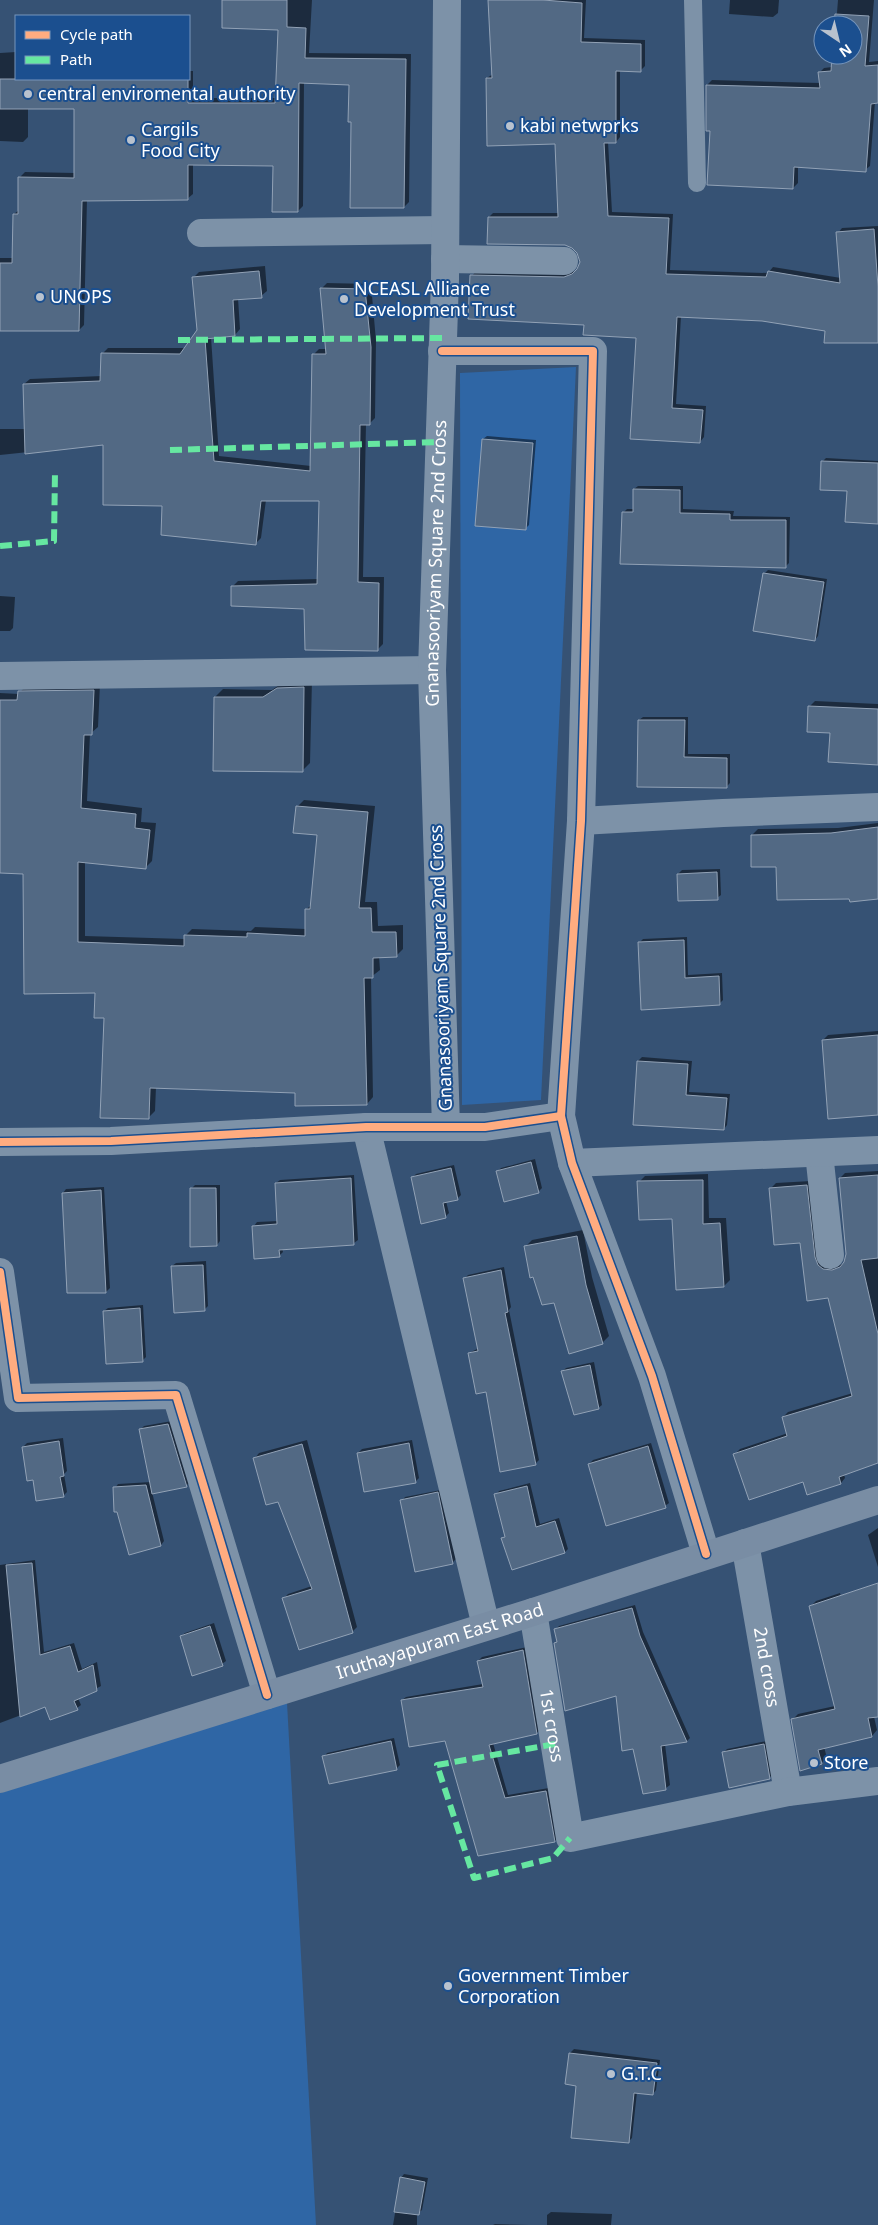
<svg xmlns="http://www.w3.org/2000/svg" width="878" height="2225" viewBox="0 0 878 2225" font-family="'Noto Sans',sans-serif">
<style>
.green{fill:#2f66a5}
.shadow{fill:#0007}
.building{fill:#526984;stroke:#92a2b6}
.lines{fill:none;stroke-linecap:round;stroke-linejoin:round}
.lane{stroke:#7d92a8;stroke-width:18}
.street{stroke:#7d92a8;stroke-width:28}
.secondary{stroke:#798da4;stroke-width:28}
.quiet{stroke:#66e7a1;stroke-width:6;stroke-dasharray:12 6;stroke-linecap:butt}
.cycleway-casing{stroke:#1b4f8f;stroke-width:11}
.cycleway{stroke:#ffac80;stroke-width:8}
.poi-dot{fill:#b9c2ce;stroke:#1b4f8f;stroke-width:2}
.labels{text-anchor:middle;stroke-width:4;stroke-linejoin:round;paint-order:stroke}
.poi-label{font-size:18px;fill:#fff;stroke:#1b4f8f;text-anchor:start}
.street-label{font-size:18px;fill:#fff;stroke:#1b4f8f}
</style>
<rect width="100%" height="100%" fill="#365274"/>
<g class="green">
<path d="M576 367 541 1100 462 1105 460 373Z"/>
<path d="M287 1703 316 2225H0V1793Z"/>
</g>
<g class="shadow">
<path d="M223 0H312L309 53 411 54 409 202 404 207 353 121 350 84 304 82 303 206 298 211 275 165 193 164V194L187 199 87 200 84 325 79 330 0 329V258H13L14 214 19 210 20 177 25 172 76 173V108H28V137L23 142 0 141V53L16 52V79H189V71H193V98H276L280 28Z"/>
<path d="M489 0H586L584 38 645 40V66L640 71 620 70V137L616 142H608L612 212 673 214 670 270 768 273 773 267 841 278 838 233 842 228 878 226V341L826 330 762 320 681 316 676 404 706 406 704 437 700 442 632 438 638 336 585 324 472 276 476 271 569 273 578 270 581 262 579 252 573 247 489 217 493 213H559L556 143 487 78 493 74Z"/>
<path d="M730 0H779L778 13 773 17 729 14Z"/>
<path d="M838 0H874L869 62 878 61V102H875L870 166 865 170 798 166V183L793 188 711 130 707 85 712 80 821 83 819 73 824 68 832 67 833 55H853V25H836Z"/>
<path d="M265 266 267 291 261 296 238 298 240 329 235 335 211 337 219 456 311 466 313 355 319 349H327L321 289 327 283 371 284 376 341 375 418 369 424H366L363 577H384L383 644 377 650 305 608 232 587 238 581 318 579 320 500H266L261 538 256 543 164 504 105 444 0 455V429H26L24 384 30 379 102 376V354L108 348H185L198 330 194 277 199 272Z"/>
<path d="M487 436 536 440 529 525 525 529 483 439Z"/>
<path d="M826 458 878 461V522L822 462Z"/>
<path d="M638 486H683V509L734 511 733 516 790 517 789 563 785 567 623 513 627 509H634V489Z"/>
<path d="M768 570 827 579 818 636 815 640 764 574Z"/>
<path d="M0 596 15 597 13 628 10 631H0Z"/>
<path d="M286 680H312L310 763 302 771 215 697 223 689 272 690Z"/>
<path d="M100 684 98 727 90 734 87 801 142 808 141 822 156 823 152 861 145 868 85 862V936L185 939V936L192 929 251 931 255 927 306 929V910L312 904 319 834 297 807 304 800 375 806 365 902H377L378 926 403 925V949L396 956H379L380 970 371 977 373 1097 367 1104 296 1092 156 1087 155 1111 148 1118 96 992 24 872 0 871V693L19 694 26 685Z"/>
<path d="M815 701 878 704V763L831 732 809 707Z"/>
<path d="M643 717H688V754H730V783L727 786H638L639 720Z"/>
<path d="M878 823V898H851L778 866 752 835 758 829 838 828Z"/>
<path d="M720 869 721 895 717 898 678 874 682 870Z"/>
<path d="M687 937 688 975 722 973 723 1000 719 1004 642 1008 639 943 643 939Z"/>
<path d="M878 1031V1114L823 1040 828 1035Z"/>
<path d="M642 1057 692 1061 689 1092 730 1094 727 1125 724 1129 638 1061Z"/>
<path d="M535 1159 542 1188 538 1192 497 1172 501 1168Z"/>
<path d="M454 1165 461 1195 457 1199 446 1201 449 1213 445 1217 412 1178 416 1174Z"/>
<path d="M878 1171V1461L844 1474 845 1478 841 1483 804 1480 735 1454 740 1449 788 1433 783 1417 788 1412 853 1393 829 1297 771 1188 776 1183 811 1181 838 1266 844 1263 847 1254 840 1178 845 1173Z"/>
<path d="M708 1174 709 1218H726L730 1280 724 1286 673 1217 639 1182 645 1176Z"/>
<path d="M354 1175 358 1240 354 1243 282 1248 283 1252 279 1256 254 1226 257 1222 278 1221 276 1183 280 1180Z"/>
<path d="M195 1185H220V1241L217 1245 191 1189Z"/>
<path d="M104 1187 110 1288 106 1292 63 1193 66 1189Z"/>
<path d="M583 1230 592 1277 609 1336 602 1343 555 1302 525 1247 532 1240Z"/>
<path d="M206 1261 208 1306 204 1310 172 1266 176 1263Z"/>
<path d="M504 1267 511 1307 509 1310 539 1460 535 1464 487 1391 469 1353 479 1348 465 1278 468 1275Z"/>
<path d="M143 1305 146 1357 142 1361 104 1311 108 1308Z"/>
<path d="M594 1362 602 1405 598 1408 562 1372 566 1368Z"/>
<path d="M172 1421 190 1482 187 1485 152 1492 164 1541 161 1545 118 1510 115 1488 118 1484 151 1482 140 1430 144 1426Z"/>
<path d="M63 1438 67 1471 64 1474 67 1492 63 1496 34 1479 23 1447 27 1443Z"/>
<path d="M307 1440 357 1627 352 1632 283 1599 288 1594 312 1586 279 1500 255 1458 259 1453Z"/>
<path d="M412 1440 419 1478 415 1482 358 1453 362 1449Z"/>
<path d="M651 1443 669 1503 665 1506 589 1464 593 1460Z"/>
<path d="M530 1483 540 1524 559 1518 568 1549 565 1552 503 1538 506 1535 496 1495 499 1491Z"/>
<path d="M441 1490 456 1559 452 1563 402 1501 405 1497Z"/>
<path d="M878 1528V1567L868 1535Z"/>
<path d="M35 1560 44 1652 74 1643 82 1669 97 1662 101 1686 78 1698 81 1705 77 1708 45 1706 0 1723V1565Z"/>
<path d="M840 1593 843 1606H878V1639L858 1646 877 1730 872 1736 824 1747 827 1758 821 1763 793 1719 798 1714 835 1706 811 1606 816 1601Z"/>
<path d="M635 1605 643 1632 690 1738 687 1741 665 1744 670 1785 666 1788 618 1694 566 1709 555 1630 559 1626Z"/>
<path d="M214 1623 226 1661 222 1664 181 1636 185 1633Z"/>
<path d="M527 1647 540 1729 537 1733 493 1743 508 1795 549 1788 558 1837 555 1841 479 1854 446 1740 402 1700 406 1697 483 1684 478 1661 482 1657Z"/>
<path d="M394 1738 400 1765 396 1769 324 1757 327 1753Z"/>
<path d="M767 1741 773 1774 769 1778 723 1753 727 1749Z"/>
<path d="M574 2049 660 2060 656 2090 653 2094 637 2092 632 2138 629 2141 578 2085 570 2053Z"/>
<path d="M404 2174 428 2178 422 2210 417 2214V2225H393L401 2178Z"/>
<path d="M551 2212 612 2214 611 2225H547V2215Z"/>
<path d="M495 2224 529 2225H493Z"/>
</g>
<g class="building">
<path d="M222 0H287V27L306 28 305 58 406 59 404 208H350L351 122H348L349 85 299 83 298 212H272L273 166 188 165V200L82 201 79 331H0V263H12L13 214H18V177L74 178V109H0V79H188V103H275L278 30 222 28Z"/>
<path d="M488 0H543L582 3 581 42 641 44V72L616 71V143H604L608 216 669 218 666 274 766 277 768 271 840 283 836 232 874 229 878 287V343H824L825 331 762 321 677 317 672 408 703 410 700 443 630 439 636 338 583 335 584 325 468 319 470 275 564 277 572 274 577 269 580 262 577 253 572 248 565 245 487 244 488 217H558L555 144 487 146 486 78H492Z"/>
<path d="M835 14 869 16 865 66 878 65V103L871 104 866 172 794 167 793 189 707 185 710 131H706V85L820 88 818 72 831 71 832 55H853V25H834Z"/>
<path d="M259 271 262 298 233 300 235 336 205 339 214 461 310 471 312 354H326L320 288 365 289 371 347 370 425H360L358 582 379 583 378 651 305 650 304 609 231 606V586L317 584 319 501H261L256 545 161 535 162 506 103 505V445L25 454 23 384 100 381 101 353 180 354 197 330 192 277Z"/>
<path d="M482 439 533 443 526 530 475 526Z"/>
<path d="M821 461 878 463V524L845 522 847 491 820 490Z"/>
<path d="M633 489 680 490V513L730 514V520H786V568L620 564 622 512H633Z"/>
<path d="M763 573 824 582 815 641 753 631Z"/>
<path d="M304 687 303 772 213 771 214 697H263L277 688Z"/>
<path d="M94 690 92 735H84L81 808 136 814 135 828 150 830 146 869 78 862V942L184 946V935L247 937V933L305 936V909H310L317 835 293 833 296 806 368 812 359 908H371L372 932H396L397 957 373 958V978H364L367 1105 295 1106V1093L150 1088 149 1119 100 1118 104 1018H94L95 993 24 994 23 874 0 873V700H17L18 691Z"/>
<path d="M808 706 878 709V765L828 762 830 733 807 732Z"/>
<path d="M638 720H685L684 757 727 758V788L637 787Z"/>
<path d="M878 827V899L850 902 849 899 777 900 776 867H751V835L831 833Z"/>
<path d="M717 872 718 900 678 901 677 874Z"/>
<path d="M684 940 685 978 719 976 720 1005 641 1010 638 942Z"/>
<path d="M878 1035V1115L828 1119 822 1040Z"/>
<path d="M637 1061 688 1064 686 1095 727 1098 724 1130 633 1125Z"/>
<path d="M531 1162 539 1193 504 1202 496 1171Z"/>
<path d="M451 1168 458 1200 443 1203 446 1218 421 1224 411 1177Z"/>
<path d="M878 1175V1258L861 1260 878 1334V1463L839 1477 841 1484 807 1495 803 1482 749 1500 733 1454 787 1436 782 1417 852 1396 828 1298 807 1301 800 1243 774 1245 769 1188 807 1185 815 1257 818 1265 823 1269 832 1270 840 1267 844 1262 846 1254 839 1178Z"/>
<path d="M351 1178 354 1245 279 1250 280 1257 254 1259 252 1226 277 1224 275 1183Z"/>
<path d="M703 1180V1224L720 1223 724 1287 676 1290 672 1219 639 1220 637 1181Z"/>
<path d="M190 1188H216L217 1246 190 1247Z"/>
<path d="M101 1190 106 1293H67L62 1193Z"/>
<path d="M577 1236 586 1285 603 1344 569 1354 554 1303 542 1305 533 1277 530 1278 524 1246Z"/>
<path d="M203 1265 205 1311 174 1313 171 1266Z"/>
<path d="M501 1270 508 1312 505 1313 536 1465 500 1472 486 1392 476 1394 468 1353 478 1351 463 1278Z"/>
<path d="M140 1308 143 1362 106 1364 103 1311Z"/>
<path d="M590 1365 599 1409 574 1415 561 1371Z"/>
<path d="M168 1424 187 1487 152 1494 139 1429Z"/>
<path d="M59 1441 64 1476 60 1477 64 1497 36 1501 33 1480 27 1481 22 1447Z"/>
<path d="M409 1443 416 1483 364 1492 357 1453Z"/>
<path d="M302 1444 353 1633 299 1650 282 1598 312 1589 278 1502 266 1505 253 1458Z"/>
<path d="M648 1446 666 1508 606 1526 588 1464Z"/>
<path d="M146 1485 161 1546 129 1555 117 1512H114L113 1487Z"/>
<path d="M527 1486 536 1527 555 1521 565 1553 512 1570 501 1538 505 1537 494 1494Z"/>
<path d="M438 1492 453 1564 415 1572 400 1500Z"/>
<path d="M32 1563 40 1655 70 1646 78 1672 93 1665 97 1691 74 1701 78 1710 50 1720 45 1707 20 1717 6 1565Z"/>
<path d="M878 1583V1717L868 1718 872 1737 818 1750 822 1764 800 1771 791 1719 835 1709 809 1606Z"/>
<path d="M632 1608 640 1636 687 1742 661 1746 666 1790 643 1794 633 1749 622 1751 616 1696 565 1711 554 1643 557 1642 554 1629Z"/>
<path d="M210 1626 223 1666 192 1676 180 1636Z"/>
<path d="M523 1650 537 1734 489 1745 505 1798 546 1791 555 1842 478 1856 445 1741 409 1747 401 1700 483 1687 477 1661Z"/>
<path d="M391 1741 397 1770 329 1784 322 1756Z"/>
<path d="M764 1744 770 1779 729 1788 722 1752Z"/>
<path d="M569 2053 657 2063 653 2095 634 2093 629 2143 571 2138 576 2086 565 2084Z"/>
<path d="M400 2177 425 2182 419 2215 394 2212Z"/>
</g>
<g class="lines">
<path class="lane" d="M693 0 697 183"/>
<g class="street">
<path d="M201 233 445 230"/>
<path d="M445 259 564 261"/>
<path d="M442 351H593L581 821 561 1116 572 1163 652 1376 706 1554"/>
<path d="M0 676 432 670"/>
<path d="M581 821 723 813 878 807"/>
<path d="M366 1127 486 1626"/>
<path id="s1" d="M446 1127 432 670 445 279 447 0"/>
<path d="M0 1142 111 1141 366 1127H485L561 1116"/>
<path d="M819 1153 830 1255"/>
<path d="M572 1163 878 1150"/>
<path d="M0 1272 18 1398 176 1395 267 1695"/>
<path id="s2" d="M745 1543 788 1792"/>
<path id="s3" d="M533 1612 570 1838 788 1792 878 1781"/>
</g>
<path class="secondary" id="s4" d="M0 1779 533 1612 878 1500"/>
<g class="quiet">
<path d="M178 340 443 338"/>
<path d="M170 450 439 442"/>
<path d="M0 546 54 541 55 471"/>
<path d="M555 1744 437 1765 474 1878 553 1858 570 1838"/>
</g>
<defs>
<g id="cycleway">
<path d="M442 351H593L581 821 561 1116 572 1163 652 1376 706 1554"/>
<path d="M0 1142 111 1141 366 1127H485L561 1116"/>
<path d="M0 1272 18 1398 176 1395 267 1695"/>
</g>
</defs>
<use href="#cycleway" class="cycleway-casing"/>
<use href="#cycleway" class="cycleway"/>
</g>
<g class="poi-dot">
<circle cx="28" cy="94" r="5"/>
<circle cx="510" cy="126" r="5"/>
<circle cx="131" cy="140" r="5"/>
<circle cx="40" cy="297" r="5"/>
<circle cx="344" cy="299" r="5"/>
<circle cx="814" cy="1763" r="5"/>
<circle cx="448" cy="1986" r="5"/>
<circle cx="611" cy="2074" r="5"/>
</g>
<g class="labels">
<g class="poi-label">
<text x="38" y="100">central enviromental authority</text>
<text x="520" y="132">kabi netwprks</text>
<text x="141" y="136">Cargils<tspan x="141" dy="21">Food City</tspan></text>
<text x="354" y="295">NCEASL Alliance<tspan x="354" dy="21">Development Trust</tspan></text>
<text x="50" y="303">UNOPS</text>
<text x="824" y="1769">Store</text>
<text x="458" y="1982">Government Timber<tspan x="458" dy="21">Corporation</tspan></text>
<text x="621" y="2080">G.T.C</text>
</g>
<g class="street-label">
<text dy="6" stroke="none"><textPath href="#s1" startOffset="564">Gnanasooriyam Square 2nd Cross</textPath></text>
<text transform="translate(441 968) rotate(-92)" y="6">Gnanasooriyam Square 2nd Cross</text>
<text dy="6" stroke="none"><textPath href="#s4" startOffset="461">Iruthayapuram East Road</textPath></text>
<text dy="6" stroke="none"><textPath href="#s2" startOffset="126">2nd cross</textPath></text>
<text dy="6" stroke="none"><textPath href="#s3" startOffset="115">1st cross</textPath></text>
</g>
</g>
<rect x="15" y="15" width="175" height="65" fill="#1b4f8f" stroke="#7695bc"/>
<rect x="25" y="31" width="25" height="8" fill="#ffac80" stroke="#7695bc"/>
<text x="60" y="40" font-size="15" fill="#ffffff">Cycle path</text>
<rect x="25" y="56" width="25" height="8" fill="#66e7a1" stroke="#7695bc"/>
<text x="60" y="65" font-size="15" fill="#ffffff">Path</text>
<g transform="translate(838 40) rotate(145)"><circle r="24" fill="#1b4f8f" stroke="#7695bc"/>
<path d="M0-4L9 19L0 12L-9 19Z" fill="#b9c2ce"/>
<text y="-8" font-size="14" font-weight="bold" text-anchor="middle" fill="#ffffff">N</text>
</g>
</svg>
